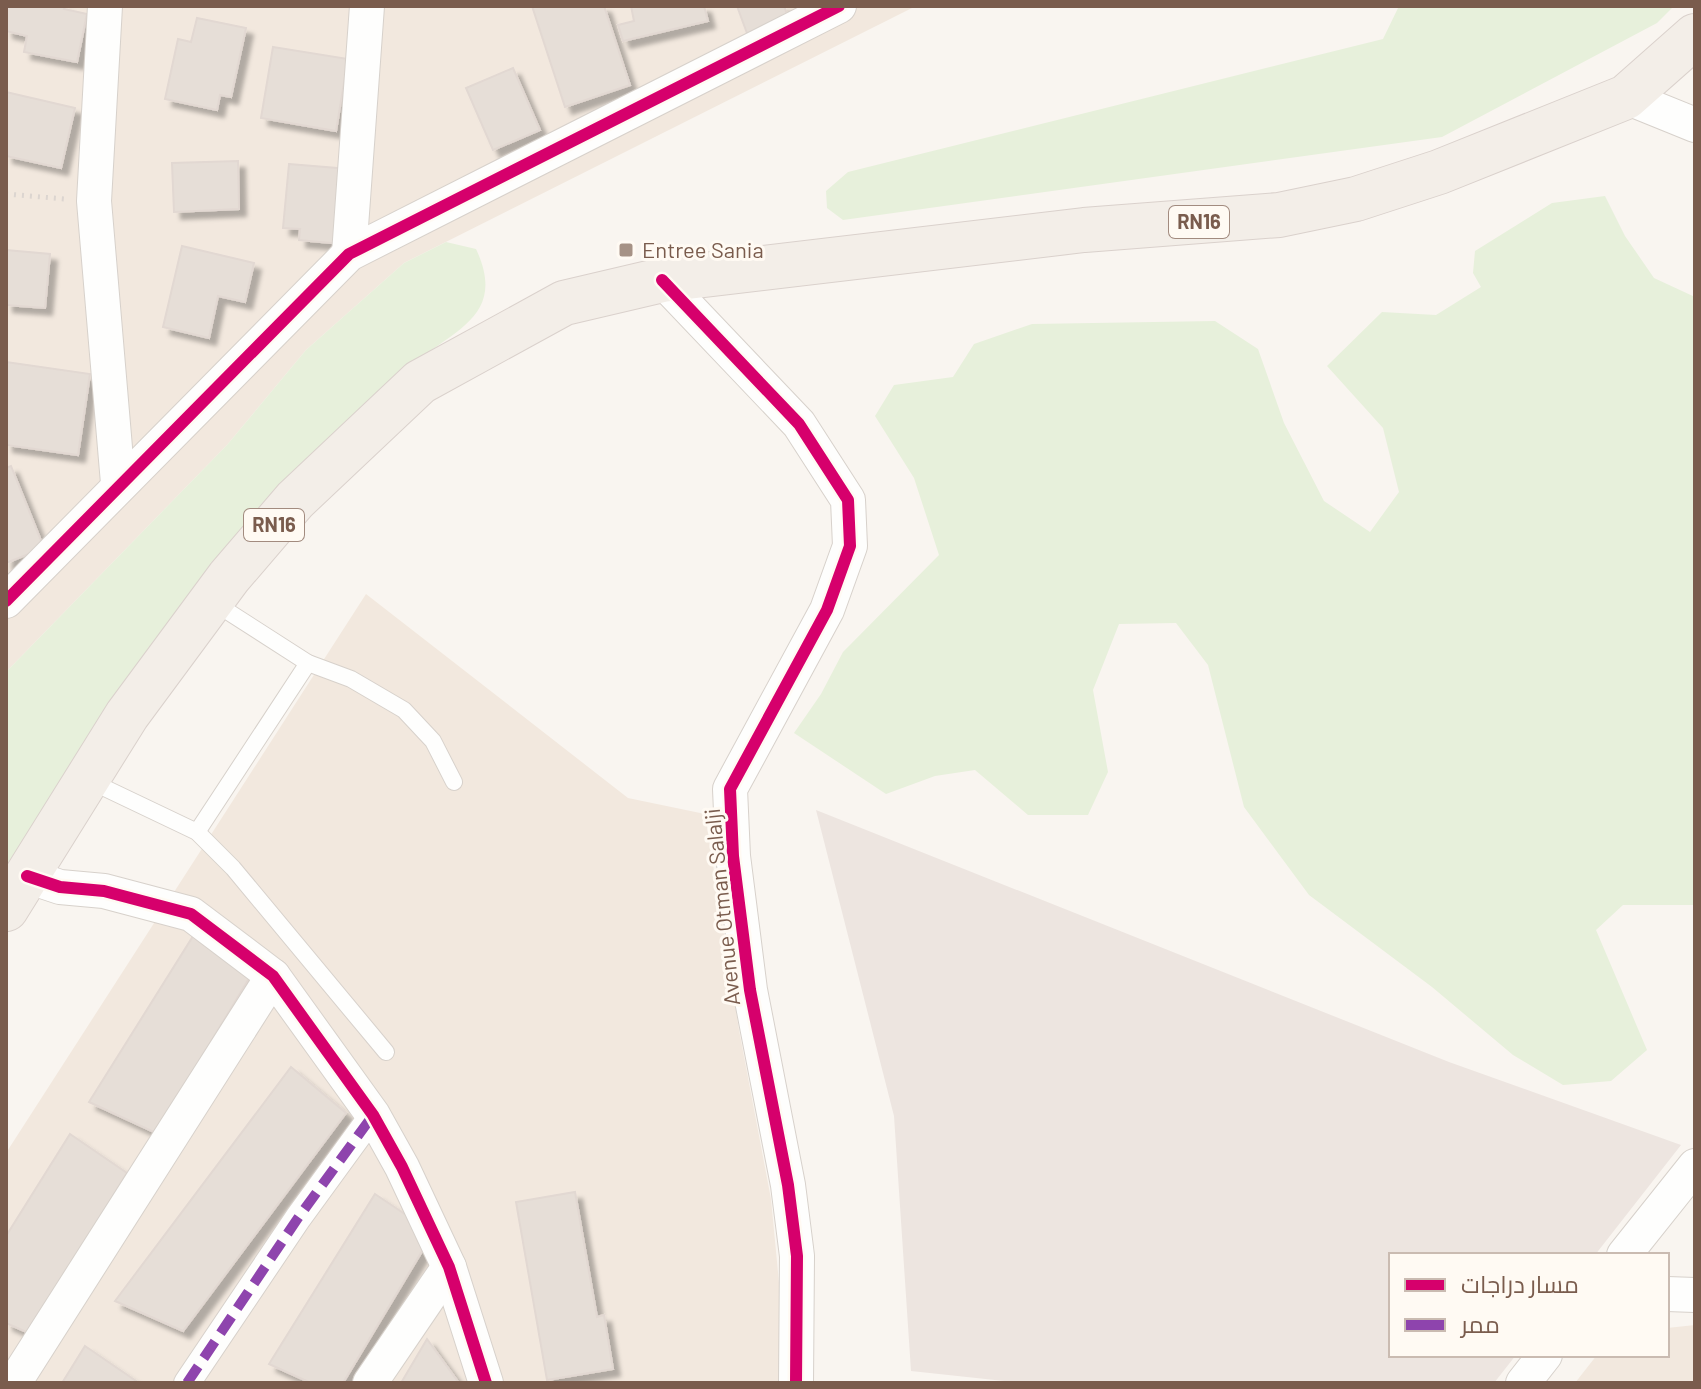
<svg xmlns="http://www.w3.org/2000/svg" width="1701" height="1389" viewBox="0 0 1701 1389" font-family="Barlow,Cairo,sans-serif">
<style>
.residential{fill:#f2e8de}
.industrial{fill:#ede5e0}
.green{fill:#e7f0db}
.building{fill:#e6ded7;stroke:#e2d8d2;stroke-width:2;filter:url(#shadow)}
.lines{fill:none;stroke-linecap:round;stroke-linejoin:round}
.service-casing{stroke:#d7d1cb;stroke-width:18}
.pedestrian-casing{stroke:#d7d1cb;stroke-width:28}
.minor-casing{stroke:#d7d1cb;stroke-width:36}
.primary-casing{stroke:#dad1cc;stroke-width:46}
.path{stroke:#dcd5d0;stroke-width:5;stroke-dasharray:2 6;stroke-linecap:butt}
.service{stroke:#fefefd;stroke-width:16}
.pedestrian{stroke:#fefefd;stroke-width:26}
.minor{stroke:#fefefd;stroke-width:34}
.primary{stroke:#f3eee8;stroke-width:44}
.quiet{stroke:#8e44ad;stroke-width:10;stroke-dasharray:20 10;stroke-linecap:butt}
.cycleway-casing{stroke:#fffaf3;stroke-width:17}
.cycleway{stroke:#d6006c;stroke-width:12}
.poi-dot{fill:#a69286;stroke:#fffaf3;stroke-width:3}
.labels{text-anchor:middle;stroke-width:6;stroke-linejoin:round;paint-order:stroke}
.shield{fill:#fffaf3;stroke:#a28b7f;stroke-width:2}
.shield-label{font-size:20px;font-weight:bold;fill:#7a5c4d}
.poi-label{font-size:22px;fill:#7a5c4d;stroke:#fffaf3;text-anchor:start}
.street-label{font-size:22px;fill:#7a5c4d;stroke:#fffaf3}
</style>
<defs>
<filter id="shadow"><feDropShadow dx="7" dy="7" stdDeviation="2" flood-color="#0004"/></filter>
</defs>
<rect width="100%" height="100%" fill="#f9f5f0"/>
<g class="residential">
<path d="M6 6H916L404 263 306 350 227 445 6 672Z"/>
<path d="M366 594 628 798 705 814 739 1030 771 1199 782 1314 780 1383H6V1153Z"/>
<path d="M1695 1325V1383H1575L1597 1355H1667V1328Z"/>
</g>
<path class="industrial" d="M816 810 1449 1062 1681 1145 1595 1255H1391V1355H1516L1494 1383H1023L911 1371 894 1116Z"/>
<g class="green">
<path d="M1399 6H1674L1657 23 1442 137 843 220 827 208 826 191 848 172 1383 39Z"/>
<path d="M1605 196 1625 236 1654 278 1695 297V905H1623L1596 930 1647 1050 1611 1081 1563 1085 1513 1055 1432 987 1309 895 1244 807 1208 665 1176 623 1119 624 1093 690 1108 772 1088 815H1028L975 770 935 776 886 794 794 733 821 694 843 652 939 555 914 478 875 416 894 385 953 377 974 344 1032 324 1215 321 1258 349 1284 423 1324 501 1370 532 1399 492 1383 428 1327 366 1382 312 1436 315 1481 287 1473 273 1475 251 1552 203Z"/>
<path d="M446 242 476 249C504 309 465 326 420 358L113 705 6 866V672L227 445 306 350 404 263Z"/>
</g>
<g class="building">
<path d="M6 6H65L64 9 87 14 77 62 24 52 27 36 6 31Z"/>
<path d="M532 6H604L630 85 565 107Z"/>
<path d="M631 6H704L708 21 623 41 618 25 634 21Z"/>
<path d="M737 6H784L792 28 751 44Z"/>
<path d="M197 18 246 28 231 97 220 95 217 110 165 99 178 39 191 42Z"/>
<path d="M273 47 348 59 336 131 261 118Z"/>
<path d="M513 68 540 130 493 150 466 88Z"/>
<path d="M6 92 75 108 61 168 6 156Z"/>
<path d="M238 161 239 209 174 212 172 163Z"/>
<path d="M289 164 349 169 342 244 299 240 300 229 283 228Z"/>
<path d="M182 246 254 263 245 302 218 296 209 338 163 327Z"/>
<path d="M6 250 50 254 45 308 6 305Z"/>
<path d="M6 362 90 374 78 455 6 445Z"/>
<path d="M11 466 44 548 6 563V468Z"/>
<path d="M195 933 253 972 156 1133 89 1102Z"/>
<path d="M291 1067 346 1113 183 1331 115 1301Z"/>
<path d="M70 1134 127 1173 31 1334 6 1323V1236Z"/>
<path d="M575 1192 597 1317 604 1315 613 1369 547 1380 516 1202Z"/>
<path d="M375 1194 433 1233 343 1383H311L269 1364Z"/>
<path d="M427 1339 459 1383H401Z"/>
<path d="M85 1346 139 1383H62Z"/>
</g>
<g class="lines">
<defs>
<g id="service">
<path d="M213 602 308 663 351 679 404 710 433 741 454 782"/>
<path d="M88 780 197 832 233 868 386 1052"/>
<path d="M197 832 308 663"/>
</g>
<path id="pedestrian" d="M187 1383 298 1218 373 1115"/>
<g id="minor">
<path d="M105 6 94 201 118 483"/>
<path d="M1626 97 1695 125"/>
<path d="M349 254 367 6"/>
<path d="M662 280 799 424 848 500 850 546 827 610 730 789 733 856 750 990 788 1185 797 1256 796 1383"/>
<path d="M6 601 349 254 839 6"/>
<path d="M27 876 60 887 104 891 191 914 273 976 373 1115 402 1167 449 1267 486 1383"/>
<path d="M1624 1255 1695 1166"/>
<path d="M1667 1294 1695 1295"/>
<path d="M14 1383 273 976"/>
<path d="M370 1383 449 1267"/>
<path d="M1523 1383 1545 1355"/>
</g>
<path id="primary" d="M6 909 127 715 229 577 295 500 420 382 564 303 662 280 1084 230 1279 215 1356 199 1439 172 1626 97 1695 36"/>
</defs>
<use href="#service" class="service-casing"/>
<use href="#pedestrian" class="pedestrian-casing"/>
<use href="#minor" class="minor-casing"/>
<use href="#primary" class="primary-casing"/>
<path class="path" d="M6 194 65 199"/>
<use href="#service" class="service"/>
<use href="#pedestrian" class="pedestrian"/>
<use href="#minor" class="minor"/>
<use href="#primary" class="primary"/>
<path class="quiet" d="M187 1383 298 1218 373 1115"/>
<defs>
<g id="cycleway">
<path d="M662 280 799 424 848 500 850 546 827 610 730 789 733 856 750 990 788 1185 797 1256 796 1383"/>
<path d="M6 601 349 254 839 6"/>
<path d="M27 876 60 887 104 891 191 914 273 976 373 1115 402 1167 449 1267 486 1383"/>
</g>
</defs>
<use href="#cycleway" class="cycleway-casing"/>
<use href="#cycleway" class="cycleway"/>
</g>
<rect class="poi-dot" x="618" y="242" width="16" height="16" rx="4"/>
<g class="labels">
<g class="shield">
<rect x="1169" y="206" width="60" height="32" rx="6"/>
<rect x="244" y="509" width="60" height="32" rx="6"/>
</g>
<g class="shield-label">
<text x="1199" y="229">RN16</text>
<text x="274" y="532">RN16</text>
</g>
<g class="poi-label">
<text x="642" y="258">Entree Sania</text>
</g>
<g class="street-label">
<text transform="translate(722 907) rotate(-96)" y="8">Avenue Otman Salalji</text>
</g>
</g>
<rect width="1701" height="1389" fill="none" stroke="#7a5c4d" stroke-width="16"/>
<rect x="1389" y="1253" width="280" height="104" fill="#fffaf3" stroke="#cabbb1" stroke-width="2"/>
<rect x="1405" y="1279" width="40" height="12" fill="#d6006c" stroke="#cabbb1" stroke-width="2"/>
<text x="1461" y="1293" font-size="24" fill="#7a5c4d">مسار دراجات</text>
<rect x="1405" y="1319" width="40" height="12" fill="#8e44ad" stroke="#cabbb1" stroke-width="2"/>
<text x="1461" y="1333" font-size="24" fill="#7a5c4d">ممر</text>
</svg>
